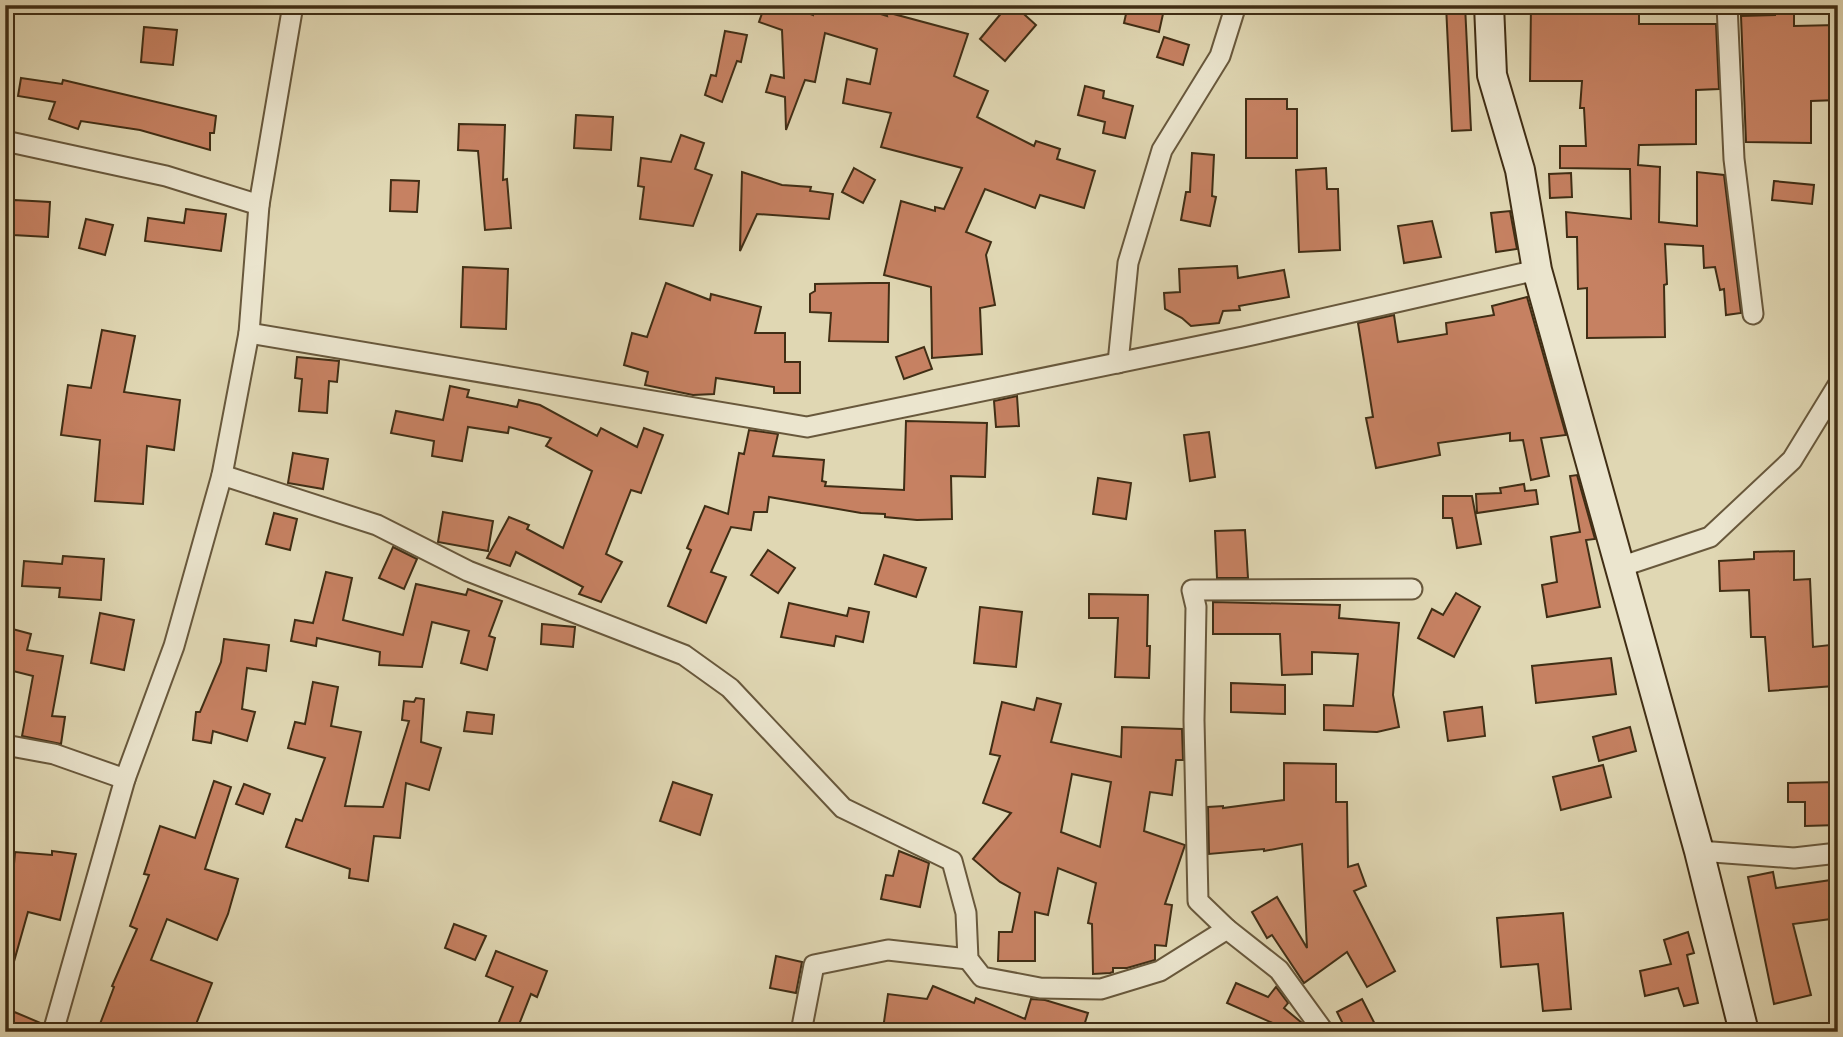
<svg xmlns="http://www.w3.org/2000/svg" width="1843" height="1037" viewBox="0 0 1843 1037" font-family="'IM FELL DW Pica',serif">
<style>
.building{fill:#c68162;stroke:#402e15;stroke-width:2;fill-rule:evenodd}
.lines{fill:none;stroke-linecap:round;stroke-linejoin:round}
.street-casing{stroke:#68583c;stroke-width:23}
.secondary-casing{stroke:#402e15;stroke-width:32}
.street{stroke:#ebe5ce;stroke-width:19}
.secondary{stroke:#ebe5ce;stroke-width:28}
</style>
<rect width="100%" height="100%" fill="#e0d7b3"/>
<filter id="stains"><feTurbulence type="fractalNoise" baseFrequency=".00286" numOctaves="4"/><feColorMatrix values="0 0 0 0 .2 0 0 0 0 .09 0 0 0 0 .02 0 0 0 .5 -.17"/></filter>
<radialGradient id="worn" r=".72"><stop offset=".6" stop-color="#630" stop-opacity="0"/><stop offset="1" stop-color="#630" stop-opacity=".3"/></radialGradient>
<g class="building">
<path d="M765 5H787L813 15V5H852L887 16 886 12 968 34 954 76 988 91 977 117 1034 146 1036 141 1060 149 1057 159 1095 171 1084 208 1040 195 1035 208 985 189 966 232 991 242 986 255 995 305 980 308 982 354 932 358 931 287 884 275 901 201 935 211V207L944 209 962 168 881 147 891 113 843 103 847 79 870 84 877 49 825 33 815 82 805 80 786 130 785 97 766 92 771 75 784 78 782 30 759 22Z"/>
<path d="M1008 5H1014L1036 25 1005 61 980 39Z"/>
<path d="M1128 5H1165L1159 32 1124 23Z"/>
<path d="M1446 5H1465L1471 130 1452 131Z"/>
<path d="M1531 5H1639V24H1716L1719 89 1696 90V144L1639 145 1638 165 1660 167 1659 222 1697 226V172L1724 175 1741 313 1726 315 1724 289 1720 290 1715 267 1704 268 1703 246 1665 244 1667 284 1664 285 1665 337 1587 338V288L1578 289 1577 237H1567L1566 212 1631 219 1630 169 1560 168V146H1586L1584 108H1580L1582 81H1530Z"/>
<path d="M1794 9V26L1836 25 1838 100 1811 101V143L1746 142 1741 16 1775 15V10Z"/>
<path d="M144 27 177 30 173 65 141 62Z"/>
<path d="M725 31 747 35 741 62 737 61 722 102 705 95 711 75 716 76Z"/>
<path d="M1164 37 1189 45 1183 65 1157 57Z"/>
<path d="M21 78 62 84 63 80 216 116 214 133H210V150L140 130 81 121 78 129 49 119 55 102 18 96Z"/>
<path d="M1085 86 1104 91 1103 98 1133 106 1125 138 1103 133 1105 122 1078 115Z"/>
<path d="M1246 99H1287V109H1297V158H1246Z"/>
<path d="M576 115 613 117 611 150 574 148Z"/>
<path d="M459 124 505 125 503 180 507 179 511 228 485 230 478 151 458 150Z"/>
<path d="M681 135 704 143 695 169 712 175 693 226 640 219 644 187 638 186 641 158 671 162Z"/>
<path d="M1192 153 1214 155 1212 196 1216 197 1210 226 1181 220 1186 192H1190Z"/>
<path d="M854 168 875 180 863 203 842 192Z"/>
<path d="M1326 168 1327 189H1338L1340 250 1299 252 1296 170Z"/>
<path d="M742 172 782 185 811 187 810 191 833 194 829 219 757 214 740 251Z"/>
<path d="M1571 173 1572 197 1550 198 1549 174Z"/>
<path d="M391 180 419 181 417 212 390 211Z"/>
<path d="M1774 181 1814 185 1812 204 1772 200Z"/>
<path d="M14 200 50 202 48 237 13 235Z"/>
<path d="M186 209 226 214 221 251 145 241 148 218 184 223Z"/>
<path d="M1510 211 1517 249 1496 252 1491 213Z"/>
<path d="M86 219 113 225 105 255 79 248Z"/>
<path d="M1432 221 1441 257 1404 263 1398 226Z"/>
<path d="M1237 266 1238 278 1284 270 1289 297 1239 306 1240 310 1223 311 1219 323 1191 326 1182 318 1165 309 1164 293 1180 292 1179 269Z"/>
<path d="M463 267 508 269 506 329 461 327Z"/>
<path d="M666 283 710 300 711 294 761 307 755 333H785V362H800V393H774V387L716 378 714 394 693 395 645 385 648 372 624 365 632 333 647 337Z"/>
<path d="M870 283H889L888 342 829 341 831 313 810 312V294L815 291V284Z"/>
<path d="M1527 297 1566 435 1541 438 1549 476 1531 480 1523 440 1510 441V433L1438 443 1440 455 1376 468 1366 418 1373 417 1358 323 1394 315 1398 342 1447 334 1446 323 1494 315 1492 306Z"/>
<path d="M102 330 135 336 124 392 180 400 174 450 147 446 143 504 95 501 100 440 61 435 68 385 91 388Z"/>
<path d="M924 347 932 369 904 379 896 357Z"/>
<path d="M297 357 339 361 337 382 329 381 327 413 299 411 302 379 295 378Z"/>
<path d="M450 386 469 390 467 397 517 407 519 400 540 405 597 436 601 428 637 447 644 428 663 435 641 493 631 490 606 554 622 562 601 602 579 594 583 587 516 552 510 566 487 558 509 517 529 525 527 529 563 548 592 471 546 446 551 438 509 427 508 433 468 427 462 461 432 456 434 441 391 433 396 411 443 420Z"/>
<path d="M1017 396 1019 426 996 427 994 401Z"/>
<path d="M906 421 987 423 985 477 951 476 952 519 917 520 885 517V514L861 513 769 497 767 512H754L751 530 731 527 711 572 726 577 706 623 668 606 691 550 687 548 705 506 728 514 739 453 744 454 749 430 778 434 773 456 824 460 822 481 826 482 825 486 904 490Z"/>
<path d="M1209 432 1215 477 1190 481 1184 435Z"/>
<path d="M293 453 328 459 323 489 288 483Z"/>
<path d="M1577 475 1595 539 1586 540 1600 607 1547 617 1542 585 1557 582 1551 537 1580 532 1570 476Z"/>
<path d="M1098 478 1131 483 1126 519 1093 514Z"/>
<path d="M1524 484 1525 491 1536 490 1538 504 1477 513 1476 494 1501 493 1500 488Z"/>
<path d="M1443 496H1472L1481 544 1457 548 1452 518H1443Z"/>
<path d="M443 512 493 521 488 551 438 542Z"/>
<path d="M274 513 297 519 290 550 266 544Z"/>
<path d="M1245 530 1248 578H1217L1215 531Z"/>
<path d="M393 547 417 559 404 589 379 578Z"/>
<path d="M768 550 795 568 778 593 751 575Z"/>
<path d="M1794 551V580L1810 579 1813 647 1830 645 1834 686 1769 691 1765 637H1751L1749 590 1720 591 1719 561 1754 559V552Z"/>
<path d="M884 555 926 568 916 597 875 584Z"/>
<path d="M63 556 104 559 101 600 59 597 60 588 22 586 24 561 62 564Z"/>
<path d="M326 572 352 578 343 620 403 635 416 584 466 595 468 589 502 601 489 636 495 638 487 670 461 663 469 631 432 622 422 667 379 665 380 652 317 638 316 646 291 641 295 620 313 623Z"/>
<path d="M1456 593 1480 607 1454 657 1418 638 1432 609 1443 615Z"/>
<path d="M1089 594 1148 595 1147 646H1150L1149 678 1115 677 1118 618H1089Z"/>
<path d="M1213 602 1340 605 1339 618 1399 623 1393 695 1399 727 1377 732 1324 730V705L1353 706 1358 654 1312 652V674L1282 675 1280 634H1213Z"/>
<path d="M789 603 847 616 849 608 869 612 863 642 836 636 834 646 781 637Z"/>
<path d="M980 607 1022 612 1016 667 974 663Z"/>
<path d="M100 613 134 620 124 670 91 663Z"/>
<path d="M542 624 575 627 573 647 541 644Z"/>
<path d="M5 627 31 634 27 650 63 656 52 716 65 717 61 744 22 736 33 676 5 669Z"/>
<path d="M224 639 269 645 266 671 247 668 242 709 255 712 247 741 213 731 211 743 193 740 196 712H200L221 662Z"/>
<path d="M1611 658 1616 694 1536 703 1532 666Z"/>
<path d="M313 682 338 687 331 726 361 732 345 806 383 807 409 721 402 720 404 701 414 702 416 698 424 699 421 742 441 748 429 790 406 783 400 838 374 836 368 881 349 878 350 869 286 847 296 819 302 821 325 758 288 748 295 722 305 724Z"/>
<path d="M1231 683 1285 685V714L1231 712Z"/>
<path d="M1037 698 1061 704 1051 742 1121 757 1122 727 1182 729 1183 760H1176L1172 795 1150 792 1144 831 1185 845 1165 904 1172 905 1166 946 1155 945V960L1127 968H1113V972L1110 973 1093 974 1092 924 1088 923 1096 883 1058 868 1048 915 1035 912V961H998L999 932H1012L1020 893 1000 882 973 859 1011 813 983 803 1000 756 990 754 1002 702 1034 710ZM1072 774 1111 782 1100 847 1061 832Z"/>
<path d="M1482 707 1485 736 1448 741 1444 712Z"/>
<path d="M467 712 494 715 492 734 464 731Z"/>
<path d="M1630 727 1636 751 1599 761 1593 737Z"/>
<path d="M1284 763 1336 764V802H1347L1348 867 1358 864 1366 886 1354 891 1395 971 1367 987 1347 952 1304 983 1272 935 1267 938 1252 912 1277 897 1307 948 1302 844 1264 851V849L1209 854 1208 807 1223 806V808L1284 800Z"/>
<path d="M1603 765 1611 797 1561 810 1553 777Z"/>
<path d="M214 781 231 787 205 869 238 879 228 914 217 940 167 919 151 960 212 983 193 1032H97L114 987 112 986 137 929 130 926 149 875 144 874 160 826 195 838Z"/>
<path d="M673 782 712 795 700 835 660 821Z"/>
<path d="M1838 782V825L1805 826V802H1788V783Z"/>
<path d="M244 784 270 794 263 814 236 804Z"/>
<path d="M52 851 76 854 60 920 28 912 11 972 5 971V887L12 888 15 852 52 855Z"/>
<path d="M899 851 929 863 920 907 881 899 886 875 893 876Z"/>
<path d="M1773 872 1776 888 1838 879V918L1793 924 1811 995 1774 1004 1748 877Z"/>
<path d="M1563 913 1571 1009 1543 1011 1538 964 1501 967 1497 918Z"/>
<path d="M454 924 486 936 475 960 445 948Z"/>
<path d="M1688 932 1694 953 1687 955 1698 1003 1684 1006 1678 988 1645 996 1640 971 1671 964 1664 940Z"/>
<path d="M496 951 547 971 537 997 531 994 516 1032H495L513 987 486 976Z"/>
<path d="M776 956 802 962 796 993 770 988Z"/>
<path d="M1236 983 1268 997 1276 987 1288 1003 1284 1008 1302 1023 1309 1032H1293L1227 1003Z"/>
<path d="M933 986 974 1003 976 998 1025 1019 1031 999 1045 1000 1088 1013 1082 1032H908L883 1029 888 994 927 999Z"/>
<path d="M1362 999 1379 1032H1347L1337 1012Z"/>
<path d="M12 1011 43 1024 41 1032H5V1025Z"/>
</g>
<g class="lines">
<defs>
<g id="street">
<path d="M1727 5 1734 159 1753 314"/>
<path d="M5 141 166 176 259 205"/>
<path d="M249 333 807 427 1243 337 1537 270"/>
<path d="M1118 363 1128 263 1162 150 1220 56 1236 5"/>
<path d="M222 475 377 525 468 571 684 655 730 688 843 808 952 861 966 913 968 959 982 977 1040 988 1101 989 1160 971 1227 929 1279 970 1324 1032"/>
<path d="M1620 567 1710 537 1792 460 1838 385"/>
<path d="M5 745 54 754 125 779"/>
<path d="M1699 851 1794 858 1838 853"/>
<path d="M1227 929 1198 901 1194 720 1196 607 1192 590 1412 589"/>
<path d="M53 1032 125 779 174 646 222 475 249 333 259 205 293 5"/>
<path d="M801 1032 814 965 888 950 968 959"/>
</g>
<path id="secondary" d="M1489 5 1492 75 1520 170 1537 270 1699 851 1744 1032"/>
</defs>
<use href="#street" class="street-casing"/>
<use href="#secondary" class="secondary-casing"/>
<use href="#street" class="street"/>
<use href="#secondary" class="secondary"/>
</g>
<rect width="1843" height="1037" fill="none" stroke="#e0d7b3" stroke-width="28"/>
<rect x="7" y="7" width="1829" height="1023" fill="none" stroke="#402e15" stroke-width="3.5"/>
<rect x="14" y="14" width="1815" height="1009" fill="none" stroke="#402e15" stroke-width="2"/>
<rect width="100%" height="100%" filter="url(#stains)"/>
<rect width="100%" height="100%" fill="url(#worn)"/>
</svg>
